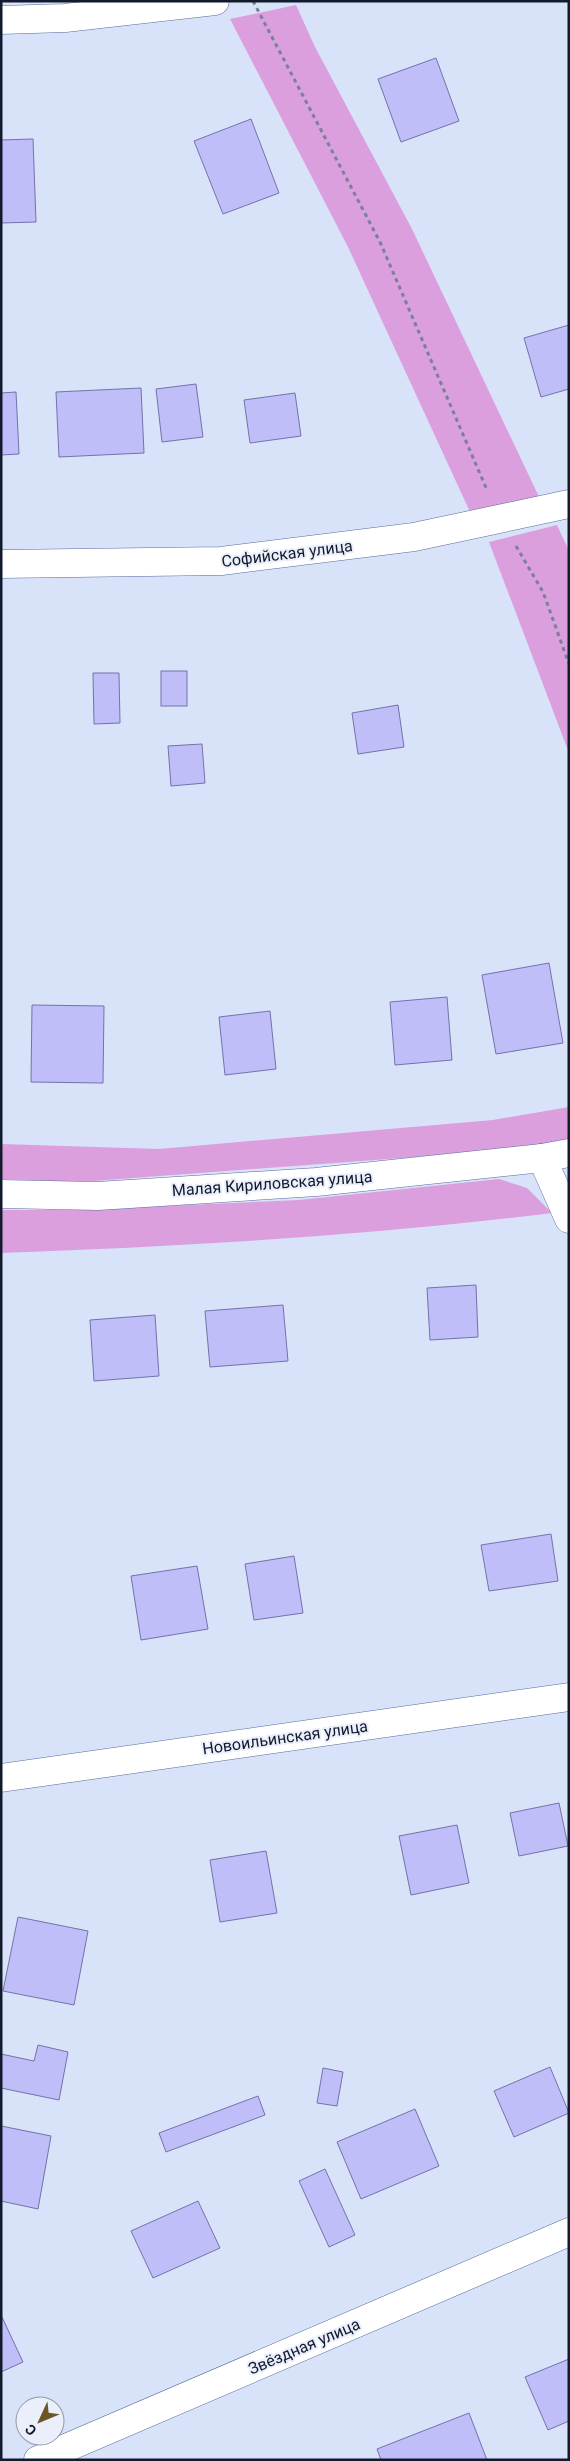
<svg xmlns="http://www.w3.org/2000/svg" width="570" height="2461" viewBox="0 0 570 2461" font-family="Roboto,sans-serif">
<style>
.green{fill:#db9fdd}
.building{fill:#bfbef9;stroke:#7572a9}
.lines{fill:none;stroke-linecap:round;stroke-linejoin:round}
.minor-casing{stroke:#566c9e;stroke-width:29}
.path{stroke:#788197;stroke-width:3;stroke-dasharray:4 4;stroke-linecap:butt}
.minor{stroke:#fff;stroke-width:28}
.labels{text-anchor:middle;stroke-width:4;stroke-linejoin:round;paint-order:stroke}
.street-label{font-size:16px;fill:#121a2e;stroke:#eaeffb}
</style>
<rect width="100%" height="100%" fill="#d8e2f9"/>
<g class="green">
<path d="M296 5 315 47 412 229 540 499 471 514 348 247 230 19Z"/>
<path d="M557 525 569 551V753L489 542Z"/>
<path d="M569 1107V1139L522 1149 80 1182 1 1179V1144L159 1149 493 1120Z"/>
<path d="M499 1179 527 1188 552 1213C369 1236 185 1246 1 1253V1210H72L299 1200Z"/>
</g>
<g class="building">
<path d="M436 58 459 121 401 142 378 79Z"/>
<path d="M251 119 279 193 223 214 194 141Z"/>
<path d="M33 139 36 222 1 223V140Z"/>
<path d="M569 325V389L541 397 524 338Z"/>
<path d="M196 384 203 437 162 442 156 389Z"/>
<path d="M141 388 144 453 59 457 56 392Z"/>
<path d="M16 392 19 454 1 455V393Z"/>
<path d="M295 393 301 436 250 443 244 400Z"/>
<rect x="161" y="671" width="26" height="35"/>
<path d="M93 673H119L120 723 94 724Z"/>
<path d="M398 705 404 747 358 754 352 713Z"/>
<path d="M202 744 205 783 171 786 168 746Z"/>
<path d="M549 963 563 1043 496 1054 482 975Z"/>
<path d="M447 997 452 1060 395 1065 390 1002Z"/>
<path d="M32 1005 104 1006 103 1083 31 1082Z"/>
<path d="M270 1011 276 1069 225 1075 219 1017Z"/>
<path d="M476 1285 478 1337 430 1340 427 1288Z"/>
<path d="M283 1305 288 1361 210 1367 205 1311Z"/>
<path d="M155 1315 159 1376 94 1381 90 1320Z"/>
<path d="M551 1534 558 1581 489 1591 481 1545Z"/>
<path d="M294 1556 303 1613 254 1620 245 1564Z"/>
<path d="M197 1566 208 1629 141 1640 131 1576Z"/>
<path d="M559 1803 568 1846 519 1856 510 1813Z"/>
<path d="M457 1825 469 1883 411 1895 399 1836Z"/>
<path d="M266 1851 277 1913 220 1922 210 1860Z"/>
<path d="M18 1917 88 1931 74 2005 3 1991Z"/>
<path d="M38 2045 68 2052 59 2100 1 2088V2054L34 2061Z"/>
<path d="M550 2067 569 2113 514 2137 494 2091Z"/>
<path d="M323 2068 343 2072 337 2106 317 2103Z"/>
<path d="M258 2096 265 2115 166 2152 159 2133Z"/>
<path d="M415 2109 439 2166 361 2199 337 2142Z"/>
<path d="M1 2126 51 2136 38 2209 1 2201Z"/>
<path d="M325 2169 355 2235 329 2247 299 2181Z"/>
<path d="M198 2201 220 2248 153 2278 131 2231Z"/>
<path d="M1 2315 23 2362 1 2372Z"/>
<path d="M569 2359V2421L548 2430 525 2377Z"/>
<path d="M469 2413 487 2460H381L377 2449Z"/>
</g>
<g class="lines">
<defs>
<g id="minor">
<path d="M1 20 65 18 215 1"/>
<path d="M1 564 221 561 414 537 569 504"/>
<path d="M542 1158 569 1219"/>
<path d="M1 1194 98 1196 316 1182 542 1158 569 1153"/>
<path d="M1 1778 569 1697"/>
<path d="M38 2460 569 2232"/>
</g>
</defs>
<use href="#minor" class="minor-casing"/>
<g class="path">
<path d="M253 1 380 242 487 490"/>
<path d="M516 546 543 592 569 664"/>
</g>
<use href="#minor" class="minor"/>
</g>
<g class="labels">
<g class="street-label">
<text transform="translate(287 553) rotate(-7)" y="6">Софийская улица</text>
<text transform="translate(272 1183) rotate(-4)" y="6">Малая Кириловская улица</text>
<text transform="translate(285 1737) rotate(-8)" y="6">Новоильинская улица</text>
<text transform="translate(304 2346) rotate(-23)" y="6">Звёздная улица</text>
</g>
</g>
<rect width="570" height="2461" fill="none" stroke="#121a2e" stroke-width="5"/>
<g transform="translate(40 2421) rotate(226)"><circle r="24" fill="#eaeffb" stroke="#949aa9"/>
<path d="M0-4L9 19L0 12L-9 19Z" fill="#6c5626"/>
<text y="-8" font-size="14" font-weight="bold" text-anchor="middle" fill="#121a2e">С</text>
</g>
</svg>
